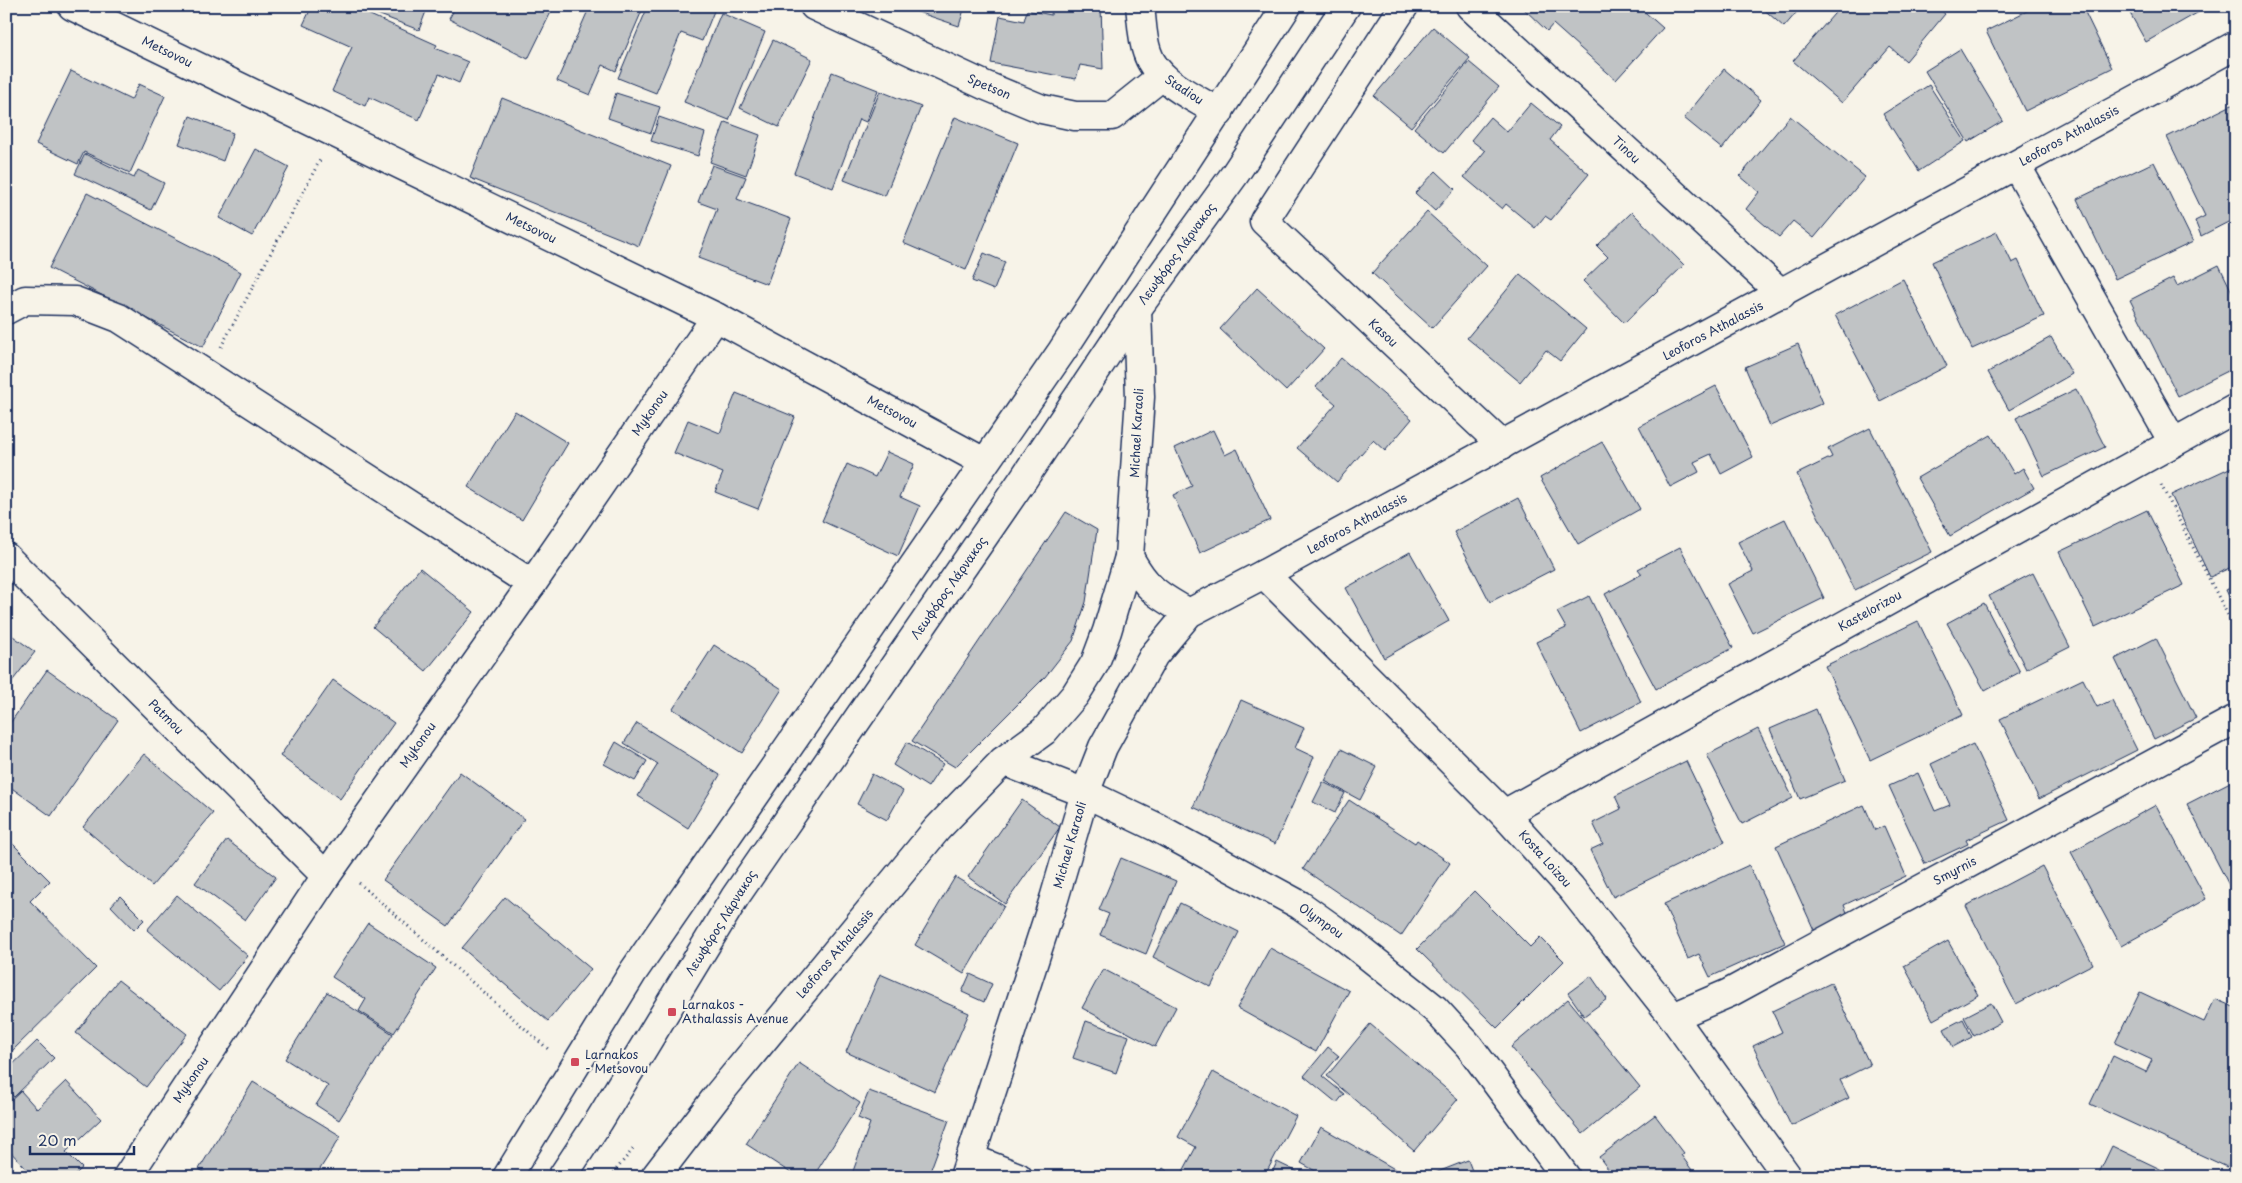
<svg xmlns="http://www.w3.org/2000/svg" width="2242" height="1183" viewBox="0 0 2242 1183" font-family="'Playpen Sans',sans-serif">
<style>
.building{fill:#c0c3c5;stroke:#1b2f5e}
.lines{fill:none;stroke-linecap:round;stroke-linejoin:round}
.street-casing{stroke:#1b2f5e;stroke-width:31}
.secondary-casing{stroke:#1b2f5e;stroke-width:31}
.path{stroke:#1b2f5e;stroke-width:3;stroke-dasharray:1 4;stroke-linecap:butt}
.street{stroke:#f7f3e8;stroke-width:28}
.secondary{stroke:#f7f3e8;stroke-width:28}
.poi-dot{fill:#d1495b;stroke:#f7f3e8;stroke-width:2}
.labels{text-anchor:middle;stroke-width:4.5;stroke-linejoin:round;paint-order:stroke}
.street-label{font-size:12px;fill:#1b2f5e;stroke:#f7f3e8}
.poi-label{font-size:12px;fill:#1b2f5e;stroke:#f7f3e8;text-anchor:start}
</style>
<rect width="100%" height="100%" fill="#f7f3e8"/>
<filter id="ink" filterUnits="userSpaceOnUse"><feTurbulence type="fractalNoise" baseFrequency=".02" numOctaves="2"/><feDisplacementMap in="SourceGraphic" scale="10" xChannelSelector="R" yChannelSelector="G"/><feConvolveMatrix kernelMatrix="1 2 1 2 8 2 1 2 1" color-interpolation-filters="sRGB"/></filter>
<g filter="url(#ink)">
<g class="building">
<path d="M312 6H350L437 45 435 48 468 62 459 83 439 74 419 120 369 97 365 106 332 91 352 47 303 25Z"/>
<path d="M374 6H428L419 30 372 12Z"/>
<path d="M456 6H554L528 59 449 19Z"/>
<path d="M590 6H644L616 71 603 65 590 95 557 81Z"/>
<path d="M648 6H716L702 41 681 33 656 93 618 78Z"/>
<path d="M900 6H965L959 26Z"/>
<path d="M1052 6H1101L1103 69 1080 65 1076 79 991 63 1000 16 1024 21 1027 10 1051 15Z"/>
<path d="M1521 6H1638L1663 28 1616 80 1553 24 1547 31Z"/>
<path d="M1760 6H1802L1784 27Z"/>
<path d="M1841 6H1936L1945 14 1906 61 1890 47 1842 103 1793 61Z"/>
<path d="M2037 6H2082L2112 68 2025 111 1986 31Z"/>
<path d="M2126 6H2203L2204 9 2146 42Z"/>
<path d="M721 13 765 32 729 120 684 102Z"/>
<path d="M1433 27 1470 58 1411 127 1374 96Z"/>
<path d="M773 40 812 59 779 127 740 108Z"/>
<path d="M1960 49 2003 121 1968 142 1925 71Z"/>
<path d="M1469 62 1499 87 1444 153 1414 128Z"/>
<path d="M1724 69 1761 100 1722 149 1684 118Z"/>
<path d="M71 71 131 100 139 84 165 96 130 173 84 152 78 164 36 144Z"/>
<path d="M832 72 878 90 866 122 859 119 833 188 794 173Z"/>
<path d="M1929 85 1965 141 1919 171 1883 114Z"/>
<path d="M880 91 921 107 885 196 844 180Z"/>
<path d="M616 93 660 107 651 133 608 118Z"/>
<path d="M502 98 671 166 639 246 470 178Z"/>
<path d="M1531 103 1560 127 1550 140 1589 174 1551 220 1545 216 1535 228 1506 204 1502 209 1464 177 1485 151 1471 140 1490 117 1507 132Z"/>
<path d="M2236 103V218L2201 236 2195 221 2205 216 2167 137Z"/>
<path d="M190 116 233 133 223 161 179 144Z"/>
<path d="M1790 116 1865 177 1814 238 1793 221 1779 237 1746 209 1759 192 1740 176Z"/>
<path d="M659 117 705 133 698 156 651 141Z"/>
<path d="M955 117 1018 143 966 270 903 243Z"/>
<path d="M725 122 760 135 746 175 710 162Z"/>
<path d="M256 149 289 167 252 236 219 218Z"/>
<path d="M85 154 134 178 138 170 164 183 151 210 75 174Z"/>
<path d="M2154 162 2193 242 2115 279 2077 199Z"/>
<path d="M712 165 746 177 737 199 791 219 767 284 698 258 717 209 698 202Z"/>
<path d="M1436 171 1455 189 1435 211 1415 193Z"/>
<path d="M87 193 241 272 203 347 49 268Z"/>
<path d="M1427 212 1487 266 1432 328 1372 273Z"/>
<path d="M1632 212 1684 265 1624 323 1583 281 1608 257 1597 246Z"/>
<path d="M1997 232 2012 263 2018 260 2044 316 1972 349 1932 262Z"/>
<path d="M984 253 1005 262 994 290 972 281Z"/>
<path d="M2219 265 2236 300V367L2178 396 2130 300 2173 278 2177 286Z"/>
<path d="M1520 274 1586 329 1560 361 1546 350 1520 382 1467 338Z"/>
<path d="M1903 279 1947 366 1880 401 1835 315Z"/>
<path d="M1257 288 1324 349 1286 391 1220 329Z"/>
<path d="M2051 337 2072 374 2009 410 1988 372Z"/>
<path d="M1798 344 1823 403 1770 426 1745 367Z"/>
<path d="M1341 358 1412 419 1385 451 1373 440 1337 482 1297 448 1336 404 1316 387Z"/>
<path d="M1716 386 1753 457 1721 474 1711 454 1694 462 1699 472 1670 487 1639 426Z"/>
<path d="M2076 389 2105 447 2044 476 2016 418Z"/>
<path d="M736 393 795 417 758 509 715 492 723 473 674 453 688 420 720 433Z"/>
<path d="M515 411 568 443 522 520 468 487Z"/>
<path d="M1870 428 1932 552 1855 590 1797 474 1832 457 1828 449Z"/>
<path d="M1213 430 1225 455 1237 449 1270 520 1200 553 1173 495 1192 486 1175 448Z"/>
<path d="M1991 435 2014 474 2023 468 2034 488 1950 536 1917 478Z"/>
<path d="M1602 442 1640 509 1578 544 1540 478Z"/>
<path d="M887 452 914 464 900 497 920 506 898 556 822 521 847 464 875 477Z"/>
<path d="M2236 465V565L2210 577 2171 495Z"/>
<path d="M1518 498 1554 569 1490 602 1454 532Z"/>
<path d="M2147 510 2184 585 2095 627 2059 552Z"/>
<path d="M1066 512 1097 530 1086 602 1073 641 1045 677 955 767 912 741Z"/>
<path d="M1785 519 1824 598 1753 633 1728 584 1753 571 1738 542Z"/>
<path d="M1680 547 1733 648 1656 689 1605 594 1642 574 1638 569Z"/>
<path d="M1410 552 1449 621 1384 658 1346 588Z"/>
<path d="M420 568 474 612 426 671 373 627Z"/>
<path d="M2033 573 2070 647 2026 669 1989 596Z"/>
<path d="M2236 585V611L2226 590Z"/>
<path d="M1589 596 1641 702 1581 733 1536 642 1566 628 1557 612Z"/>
<path d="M1984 603 2020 672 1985 691 1947 623Z"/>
<path d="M1918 621 1963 715 1870 760 1825 666Z"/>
<path d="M6 631 35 652 6 689Z"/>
<path d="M2156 638 2196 718 2154 739 2115 659Z"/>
<path d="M714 645 782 689 742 753 673 709Z"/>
<path d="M47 670 118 720 51 816 6 784V729Z"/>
<path d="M2083 679 2097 707 2112 700 2137 750 2039 799 2000 719Z"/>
<path d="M333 680 394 723 340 799 280 756Z"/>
<path d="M1241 700 1304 728 1295 748 1314 757 1275 844 1193 807Z"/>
<path d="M1816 709 1845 780 1800 799 1770 729Z"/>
<path d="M637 723 720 775 688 828 638 796 658 764 624 743Z"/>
<path d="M1758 729 1793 798 1742 824 1707 755Z"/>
<path d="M616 742 647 761 635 781 604 764Z"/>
<path d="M907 742 943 764 928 787 893 765Z"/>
<path d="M1973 744 2009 820 1966 840 1968 844 1925 864 1889 786 1918 773 1935 811 1950 805 1931 764Z"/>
<path d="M1341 749 1377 767 1360 800 1325 781Z"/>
<path d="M144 754 213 813 152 886 83 827Z"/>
<path d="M1686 761 1725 842 1613 897 1590 850 1603 844 1593 823 1621 809 1615 796Z"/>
<path d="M460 772 524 819 448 926 383 880Z"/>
<path d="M872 774 903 791 887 820 857 804Z"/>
<path d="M2236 779V884L2230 887 2187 804Z"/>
<path d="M1323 782 1345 793 1335 813 1313 802Z"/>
<path d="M1022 800 1060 827 1005 904 968 877Z"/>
<path d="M1349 800 1415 843 1417 840 1450 863 1401 936 1303 869Z"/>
<path d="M1864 805 1875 830 1884 826 1906 876 1844 905 1848 915 1814 930 1776 846Z"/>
<path d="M2156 805 2206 899 2121 946 2071 852Z"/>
<path d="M6 837 50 881 30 901 96 968 6 1057Z"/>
<path d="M227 840 276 877 245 920 195 883Z"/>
<path d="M1121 858 1176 881 1146 954 1100 935 1109 914 1099 910Z"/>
<path d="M1749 865 1785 943 1710 977 1699 954 1688 959 1664 904Z"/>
<path d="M2042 866 2093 964 2016 1004 1966 906Z"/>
<path d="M955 877 1004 906 964 974 915 945Z"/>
<path d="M1474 891 1530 947 1540 937 1564 961 1497 1028 1417 949Z"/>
<path d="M177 895 248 956 219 991 147 930Z"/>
<path d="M120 896 144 920 134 930 111 906Z"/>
<path d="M505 897 591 969 548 1021 462 948Z"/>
<path d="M1180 903 1239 932 1211 987 1153 957Z"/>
<path d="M368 923 436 968 394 1033 359 1011 366 999 332 977Z"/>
<path d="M1948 941 1978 995 1933 1020 1904 966Z"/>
<path d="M1270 948 1349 991 1316 1052 1237 1008Z"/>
<path d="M1103 969 1176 1007 1155 1047 1082 1008Z"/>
<path d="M880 974 969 1013 935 1092 846 1052Z"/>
<path d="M970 974 992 984 984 1002 962 992Z"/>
<path d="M1591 976 1607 999 1584 1016 1568 993Z"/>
<path d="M118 980 187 1034 146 1087 76 1033Z"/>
<path d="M1831 983 1870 1065 1840 1080 1849 1098 1791 1126 1753 1046 1782 1032 1772 1011Z"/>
<path d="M327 992 393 1034 339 1120 316 1105 328 1086 285 1059Z"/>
<path d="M2140 992 2204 1022 2215 999 2236 1008V1148L2227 1167 2090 1104 2113 1056 2146 1072 2152 1060 2115 1043Z"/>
<path d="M1568 999 1640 1087 1583 1134 1511 1047Z"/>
<path d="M1991 1003 2001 1022 1974 1036 1964 1017Z"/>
<path d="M1963 1019 1972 1037 1953 1047 1944 1029Z"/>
<path d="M1086 1021 1129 1036 1116 1073 1073 1058Z"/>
<path d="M1370 1024 1458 1099 1414 1151 1327 1076Z"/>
<path d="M37 1041 54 1058 14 1097 6 1089V1071Z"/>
<path d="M1328 1047 1339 1056 1322 1076 1344 1094 1337 1103 1304 1076Z"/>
<path d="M799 1063 860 1103 813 1177H797L746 1144Z"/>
<path d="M1213 1072 1296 1116 1264 1177H1180L1196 1147 1178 1137Z"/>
<path d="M66 1081 101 1119 66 1152 82 1168 73 1177H34L6 1147V1105L21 1091 37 1109Z"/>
<path d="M253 1082 341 1136 315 1177H211L199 1169Z"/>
<path d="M869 1091 949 1120 928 1177H851L870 1123 858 1118Z"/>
<path d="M1655 1115 1684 1153 1681 1155 1697 1177H1614L1599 1157Z"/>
<path d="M1321 1127 1398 1171 1395 1177H1326L1301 1163Z"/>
<path d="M2112 1146 2177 1177H2097Z"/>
<path d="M1468 1160 1474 1176 1489 1170 1492 1177H1425Z"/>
<path d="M1277 1162 1308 1177H1270Z"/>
<path d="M1163 1168 1175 1177H1157Z"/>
</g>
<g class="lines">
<defs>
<g id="street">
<path d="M72 6 716 317 984 462"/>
<path d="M814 6 984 85 1042 109 1075 116H1112L1162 76"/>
<path d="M1404 6 1264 221 1502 445"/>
<path d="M1470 6 1782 294"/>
<path d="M2016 165 2173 442"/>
<path d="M6 310 25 300 75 301 119 318 532 584"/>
<path d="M6 557 326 876"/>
<path d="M1129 557C1147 589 1157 595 1189 613"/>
<path d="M1264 574 1504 814 1571 888 1673 1017 1788 1177"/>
<path d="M1003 761 1085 793 1156 827 1300 905 1342 935 1435 1009 1469 1046 1566 1177"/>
<path d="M1504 814 2236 408"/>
<path d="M1673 1017 1729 993 2236 719"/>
<path d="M970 1158 1018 1177"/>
<path d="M127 1177 326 876 532 584 716 317"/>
<path d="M655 1177 718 1095 937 829 1003 761 1044 731 1075 695 1095 663 1107 631 1129 557 1140 397 1137 309"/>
</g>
<g id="secondary">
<path d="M1140 6C1142 21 1142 38 1147 52 1156 82 1195 97 1219 113"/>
<path d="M507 1177 633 972 1062 351 1287 6"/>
<path d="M562 1177 599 1121 735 897 1022 481 1137 309 1235 174 1346 6"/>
<path d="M964 1177 1054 899 1085 793 1103 747 1154 655 1189 613 1264 574 2236 45"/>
</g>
</defs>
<use href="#street" class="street-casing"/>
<use href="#secondary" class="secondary-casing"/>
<g class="path">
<path d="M221 347 320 160"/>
<path d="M2161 485 2236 631"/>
<path d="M359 883 548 1049"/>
<path d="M610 1177 634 1148"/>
</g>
<use href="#street" class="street"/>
<use href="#secondary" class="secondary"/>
</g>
</g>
<g class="poi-dot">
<rect x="667" y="1007" width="10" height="10" rx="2.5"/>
<rect x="570" y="1057" width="10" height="10" rx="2.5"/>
</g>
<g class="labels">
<g class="street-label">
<text transform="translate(167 52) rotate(26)" y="4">Metsovou</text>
<text transform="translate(989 87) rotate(23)" y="4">Spetson</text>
<text transform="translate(1184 90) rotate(33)" y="4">Stadiou</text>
<text transform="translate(2069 136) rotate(-29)" y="4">Leoforos Athalassis</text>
<text transform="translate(1626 150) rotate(43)" y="4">Tinou</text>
<text transform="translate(531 228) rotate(26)" y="4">Metsovou</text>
<text transform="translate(1177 254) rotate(-54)" y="4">Λεωφόρος Λάρνακος</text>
<text transform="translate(1713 331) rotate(-28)" y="4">Leoforos Athalassis</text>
<text transform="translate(1383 333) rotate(43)" y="4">Kasou</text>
<text transform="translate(892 412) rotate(28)" y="4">Metsovou</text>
<text transform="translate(650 413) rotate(-55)" y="4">Mykonou</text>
<text transform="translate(1137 433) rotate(-87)" y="4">Michael Karaoli</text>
<text transform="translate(1357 524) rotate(-29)" y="4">Leoforos Athalassis</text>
<text transform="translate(949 588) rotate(-55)" y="4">Λεωφόρος Λάρνακος</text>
<text transform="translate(1870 611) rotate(-29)" y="4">Kastelorizou</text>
<text transform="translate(166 717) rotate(45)" y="4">Patmou</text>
<text transform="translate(418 745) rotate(-55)" y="4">Mykonou</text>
<text transform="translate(1070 845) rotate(-74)" y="4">Michael Karaoli</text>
<text transform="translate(1545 859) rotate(48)" y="4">Kosta Loizou</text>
<text transform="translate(1955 871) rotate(-28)" y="4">Smyrnis</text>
<text transform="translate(1321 921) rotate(35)" y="4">Olympou</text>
<text transform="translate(721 923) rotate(-58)" y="4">Λεωφόρος Λάρνακος</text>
<text transform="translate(835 954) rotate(-50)" y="4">Leoforos Athalassis</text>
<text transform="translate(191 1080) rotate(-56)" y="4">Mykonou</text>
</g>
<g class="poi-label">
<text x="682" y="1009">Larnakos -<tspan x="682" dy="14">Athalassis Avenue</tspan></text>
<text x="585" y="1059">Larnakos<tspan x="585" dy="14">- Metsovou</tspan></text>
</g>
</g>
<rect width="2242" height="1183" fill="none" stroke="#f7f3e8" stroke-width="25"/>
<rect x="12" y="12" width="2217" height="1158" fill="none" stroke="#1b2f5e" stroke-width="2" filter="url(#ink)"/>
<path d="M30 1146v8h104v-8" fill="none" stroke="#1b2f5e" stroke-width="2.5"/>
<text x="38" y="1146" font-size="15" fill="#1b2f5e" stroke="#f7f3e8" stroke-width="4" paint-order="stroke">20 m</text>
</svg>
